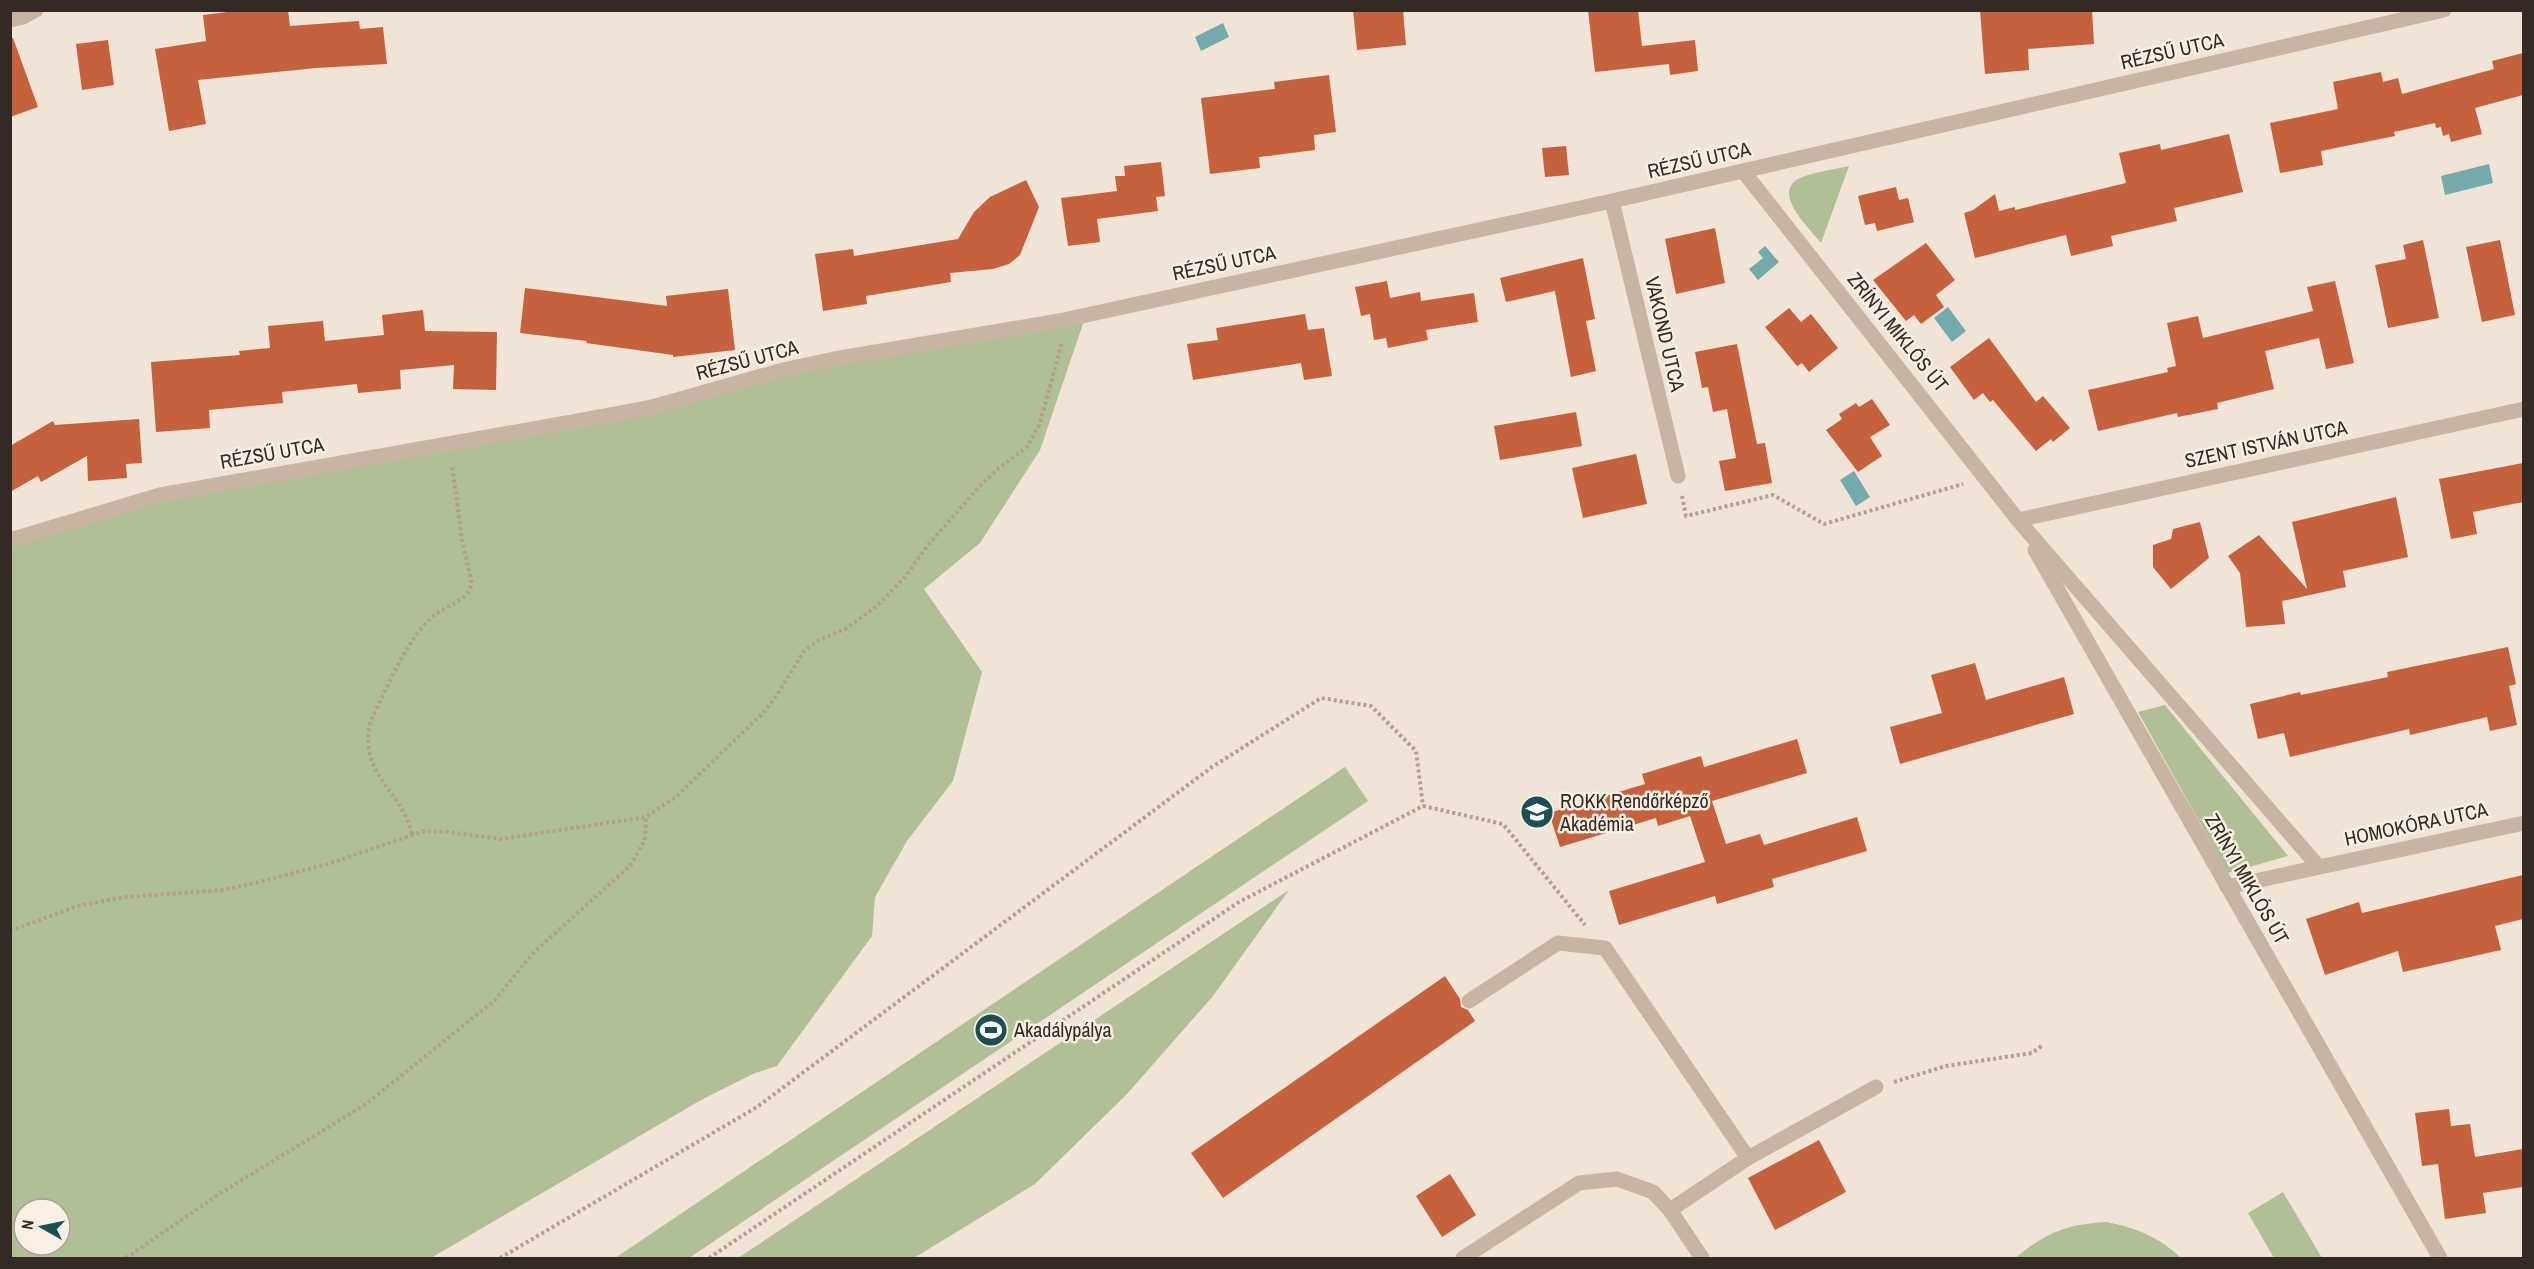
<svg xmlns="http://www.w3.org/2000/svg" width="2534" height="1269" viewBox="0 0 2534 1269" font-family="'Archivo Narrow',sans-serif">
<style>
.green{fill:#b1bf97;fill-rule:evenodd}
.water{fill:#75aaad}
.building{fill:#c6613e}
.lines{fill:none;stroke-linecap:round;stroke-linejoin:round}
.path{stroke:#b49e8d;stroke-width:4;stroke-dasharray:3 3;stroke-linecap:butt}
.minor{stroke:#c8b4a3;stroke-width:15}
.labels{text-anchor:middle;stroke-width:5;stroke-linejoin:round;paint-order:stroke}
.street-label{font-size:20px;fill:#332925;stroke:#f9efe2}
.poi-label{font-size:20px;fill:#332925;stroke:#f9efe2;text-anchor:start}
</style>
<rect width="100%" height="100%" fill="#f0e4d6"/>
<g class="green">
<path d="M1849 166 1821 243C1811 230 1775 197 1795 181 1805 173 1837 169 1849 166Z"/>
<path d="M1086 315 1040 450 980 543 924 589 982 672 953 781 907 841 875 897 872 936 777 1066 755 1073 701 1100 431 1258H11V541L160 495ZM24 1209H60V1245H24Z"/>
<path d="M2165 705 2288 856 2228 873 2138 712Z"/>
<path d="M1345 767 1368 801 689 1258H615Z"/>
<path d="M1289 890 1213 996 1127 1094 1035 1184 914 1258H738Z"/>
<path d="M2283 1192 2322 1258H2274L2248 1213Z"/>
<path d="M2107 1222C2136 1228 2159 1237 2181 1258H2015C2046 1233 2066 1224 2107 1222Z"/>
</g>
<g class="water">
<path d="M1223 23 1229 37 1201 51 1195 37Z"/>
<path d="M2489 164 2493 183 2445 195 2441 176Z"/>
<path d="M1765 246 1779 262 1758 280 1749 269 1763 258 1758 252Z"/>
<path d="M1948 307 1966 331 1952 342 1934 318Z"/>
<path d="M1854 471 1870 497 1856 506 1840 480Z"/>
</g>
<g class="building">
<path d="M244 10H288L290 26 359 21 360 29 383 27 387 64 316 68 198 80 206 124 169 131 155 49 206 41 203 15Z"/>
<path d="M1353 10H1403L1406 45 1357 50Z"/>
<path d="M1588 10H1638L1642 46 1695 40 1698 71 1670 75 1669 64 1595 72Z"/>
<path d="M1980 10H2092L2094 44 2028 49 2029 70 1985 74Z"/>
<path d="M10 38H13L38 107 10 117Z"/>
<path d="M108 40 114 85 82 90 76 44Z"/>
<path d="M2523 53V95L2475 108 2482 134 2451 142 2449 134 2443 136 2441 127 2436 128 2435 123 2394 132 2395 136 2321 151 2323 165 2280 173 2270 123 2338 109 2333 82 2381 72 2383 82 2398 78 2402 94 2494 69 2492 61Z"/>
<path d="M1329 75 1336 132 1314 135 1315 150 1259 157 1260 168 1210 174 1201 98 1275 89 1274 82Z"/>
<path d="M2229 134 2243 192 2174 208 2177 221 2111 236 2113 246 2071 256 2066 235 1975 258 1964 213 1973 210 1995 194 1999 211 2015 207V210L2126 183 2119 153 2160 144 2161 150Z"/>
<path d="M1566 146 1569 175 1545 177 1542 148Z"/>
<path d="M1161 162 1165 196 1156 197 1158 211 1097 219 1100 242 1068 246 1061 198 1117 191 1115 176H1125L1124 166Z"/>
<path d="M1026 180 1039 207 1020 255 1009 264 993 269 950 273 951 282 866 296 867 304 823 311 815 254 853 249 854 256 958 239 974 212 990 197Z"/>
<path d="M1896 187 1899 200 1908 198 1914 222 1877 231 1875 223 1865 225 1858 196Z"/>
<path d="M1715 228 1725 283 1676 294 1665 239Z"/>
<path d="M2423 240 2439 318 2388 328 2375 265 2406 259 2403 245Z"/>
<path d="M2500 240 2515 315 2482 322 2466 247Z"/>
<path d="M1926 243 1955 280 1936 295 1944 307 1921 324 1914 315 1906 321 1873 280Z"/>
<path d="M1583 258 1595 319 1586 321 1596 371 1571 377 1555 291 1506 302 1500 278Z"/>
<path d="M1387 281 1390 298 1420 292 1421 301 1474 293 1478 322 1426 330 1428 340 1388 348 1386 338 1374 340 1370 314 1361 316 1355 287Z"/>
<path d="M2335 281 2354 363 2326 369 2319 338 2265 351 2274 389 2217 403 2218 409 2178 417 2177 413 2098 431 2088 390 2168 372 2167 368 2176 366 2167 323 2198 316 2203 338 2313 311 2307 287Z"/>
<path d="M525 288 667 306 666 296 728 289 735 350 673 357V355L586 343 587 341 520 333Z"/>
<path d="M1789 308 1801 322 1811 314 1838 348 1809 372 1802 363 1797 366 1765 327Z"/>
<path d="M423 310 425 331 497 332 496 390 453 389 454 365 400 370 401 389 358 393 357 384 282 392 283 403 209 410 210 428 156 432 151 362 240 355 239 351 270 348 268 326 323 321 325 341 384 335 382 315Z"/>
<path d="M1305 314 1308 330 1324 328 1332 376 1304 380 1301 363 1193 380 1187 344 1218 340 1216 328Z"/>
<path d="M1989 338 2036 402 2043 396 2070 428 2053 442 2051 439 2036 451 1993 400 1990 402 1983 393 1974 400 1950 367Z"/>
<path d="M1737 344 1757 444 1765 443 1772 483 1725 491 1719 461 1736 458 1727 409 1713 412 1708 387 1702 388 1695 352Z"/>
<path d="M1872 399 1890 425 1870 437 1882 456 1858 472 1826 430 1842 419 1839 414 1856 403 1859 407Z"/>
<path d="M1576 412 1582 446 1500 460 1494 426Z"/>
<path d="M139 419 142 463 126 464 127 478 88 481 87 456 41 482 38 476 10 492V446L53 421 55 425Z"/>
<path d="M1636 454 1647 504 1583 518 1572 468Z"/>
<path d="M2523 463V502L2473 512 2477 534 2451 539 2439 479Z"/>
<path d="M2396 497 2408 557 2343 571 2346 587 2282 601 2285 624 2246 627 2240 573 2228 556 2259 535 2307 589 2292 522Z"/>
<path d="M2200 522 2209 558 2171 589 2153 567V545L2171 539 2173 529Z"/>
<path d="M2508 647 2516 684 2509 686 2517 725 2490 731 2487 717 2410 735 2409 729 2290 757 2284 733 2258 739 2250 704 2300 692 2301 695 2388 677 2387 672Z"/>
<path d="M1975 663 1986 700 2064 677 2074 714 1900 764 1890 727 1942 713 1931 675Z"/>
<path d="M1797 739 1807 773 1712 801 1726 844 1760 834 1764 845 1857 817 1867 851 1772 879 1774 887 1717 904 1715 896 1619 925 1609 891 1705 862 1690 816 1658 826 1656 818 1560 847 1549 813 1645 784 1642 774 1701 756 1704 767Z"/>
<path d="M2523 875V919L2495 926 2501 950 2403 972 2398 951 2325 975 2306 919 2359 902 2362 913Z"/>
<path d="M1445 976 1460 999 1461 1007 1468 1010 1475 1021 1223 1198 1191 1153Z"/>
<path d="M2449 1109 2451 1126 2470 1124 2475 1157 2523 1149V1187L2483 1193 2486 1213 2445 1219 2438 1164 2422 1166 2415 1113Z"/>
<path d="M1819 1140 1846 1192 1775 1230 1748 1178Z"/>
<path d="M1450 1174 1476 1215 1442 1237 1416 1196Z"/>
</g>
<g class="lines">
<g class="path">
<path d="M1682 496 1686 516 1773 495 1824 524 1963 484"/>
<path d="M412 834C401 789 359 776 370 722 387 689 403 645 431 618 445 605 465 604 472 584L462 540 452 465"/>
<path d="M10 931 77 906 126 897 223 890 259 882 328 864 424 831 449 832 501 839 646 817 676 797 763 713 777 695 804 651 819 640 847 628 878 605 905 577 928 545 978 488 999 468 1027 447 1040 423 1062 342"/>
<path d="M1894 1082 1946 1066 2032 1053 2043 1045"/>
<path d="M126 1258 216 1196 366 1104 495 1000 533 953 630 866 645 840 646 817"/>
<path d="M500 1258 757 1107 1212 767 1321 698 1371 706 1416 751 1423 806"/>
<path d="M709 1258 1239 902 1423 806 1503 824 1585 925"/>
</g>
<g class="minor">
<path d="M10 20 23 17 36 10"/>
<path d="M1743 171 2018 520 2318 866"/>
<path d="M1612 201 1678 476"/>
<path d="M2018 520 2524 409"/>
<path d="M10 540 160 495 645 409 783 370 834 359 1059 321 1612 201 2444 10"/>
<path d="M2035 550 2440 1258"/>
<path d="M2227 887 2524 823"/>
<path d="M1469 1001 1558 943 1605 948 1748 1158 1670 1210 1702 1258"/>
<path d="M1748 1158 1876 1087"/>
<path d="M1463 1258 1579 1183 1617 1179 1653 1192 1670 1210"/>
</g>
</g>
<defs>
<symbol id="school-disc" viewBox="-11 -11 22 22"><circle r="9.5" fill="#1b4f54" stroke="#f9efe2"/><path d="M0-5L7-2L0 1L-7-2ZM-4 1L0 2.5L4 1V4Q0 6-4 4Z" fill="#fff"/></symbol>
<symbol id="stadium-disc" viewBox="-11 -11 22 22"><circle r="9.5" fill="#1b4f54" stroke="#f9efe2"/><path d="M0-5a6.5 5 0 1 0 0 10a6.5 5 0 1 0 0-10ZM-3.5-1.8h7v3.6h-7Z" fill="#fff"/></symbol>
</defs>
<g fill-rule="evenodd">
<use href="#school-disc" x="1518" y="793" width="38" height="38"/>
<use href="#stadium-disc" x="972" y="1011" width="38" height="38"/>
</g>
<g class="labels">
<g class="street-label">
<text transform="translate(2172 51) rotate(-13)" y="7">RÉZSŰ UTCA</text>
<text transform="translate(1699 160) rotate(-13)" y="7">RÉZSŰ UTCA</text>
<text transform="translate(1224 263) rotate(-12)" y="7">RÉZSŰ UTCA</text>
<text transform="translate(1898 332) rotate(51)" y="7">ZRÍNYI MIKLÓS ÚT</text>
<text transform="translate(1665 334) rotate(77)" y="7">VAKOND UTCA</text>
<text transform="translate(747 360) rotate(-15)" y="7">RÉZSŰ UTCA</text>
<text transform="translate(2266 444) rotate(-12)" y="7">SZENT ISTVÁN UTCA</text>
<text transform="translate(272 453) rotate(-10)" y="7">RÉZSŰ UTCA</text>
<text transform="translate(2416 824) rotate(-12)" y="7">HOMOKÓRA UTCA</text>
<text transform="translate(2247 879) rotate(60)" y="7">ZRÍNYI MIKLÓS ÚT</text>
</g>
<g class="poi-label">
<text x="1560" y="808">ROKK Rendőrképző<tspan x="1560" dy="23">Akadémia</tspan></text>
<text x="1014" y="1037">Akadálypálya</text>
</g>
</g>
<rect width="2534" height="1269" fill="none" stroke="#332925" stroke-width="24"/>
<g transform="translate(42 1227) rotate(279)"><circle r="28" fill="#f9efe2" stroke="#aaa096" stroke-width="1.5"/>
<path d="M0-4.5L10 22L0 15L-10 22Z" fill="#1b4f54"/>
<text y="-9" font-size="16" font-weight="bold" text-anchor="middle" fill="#332925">N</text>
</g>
</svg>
